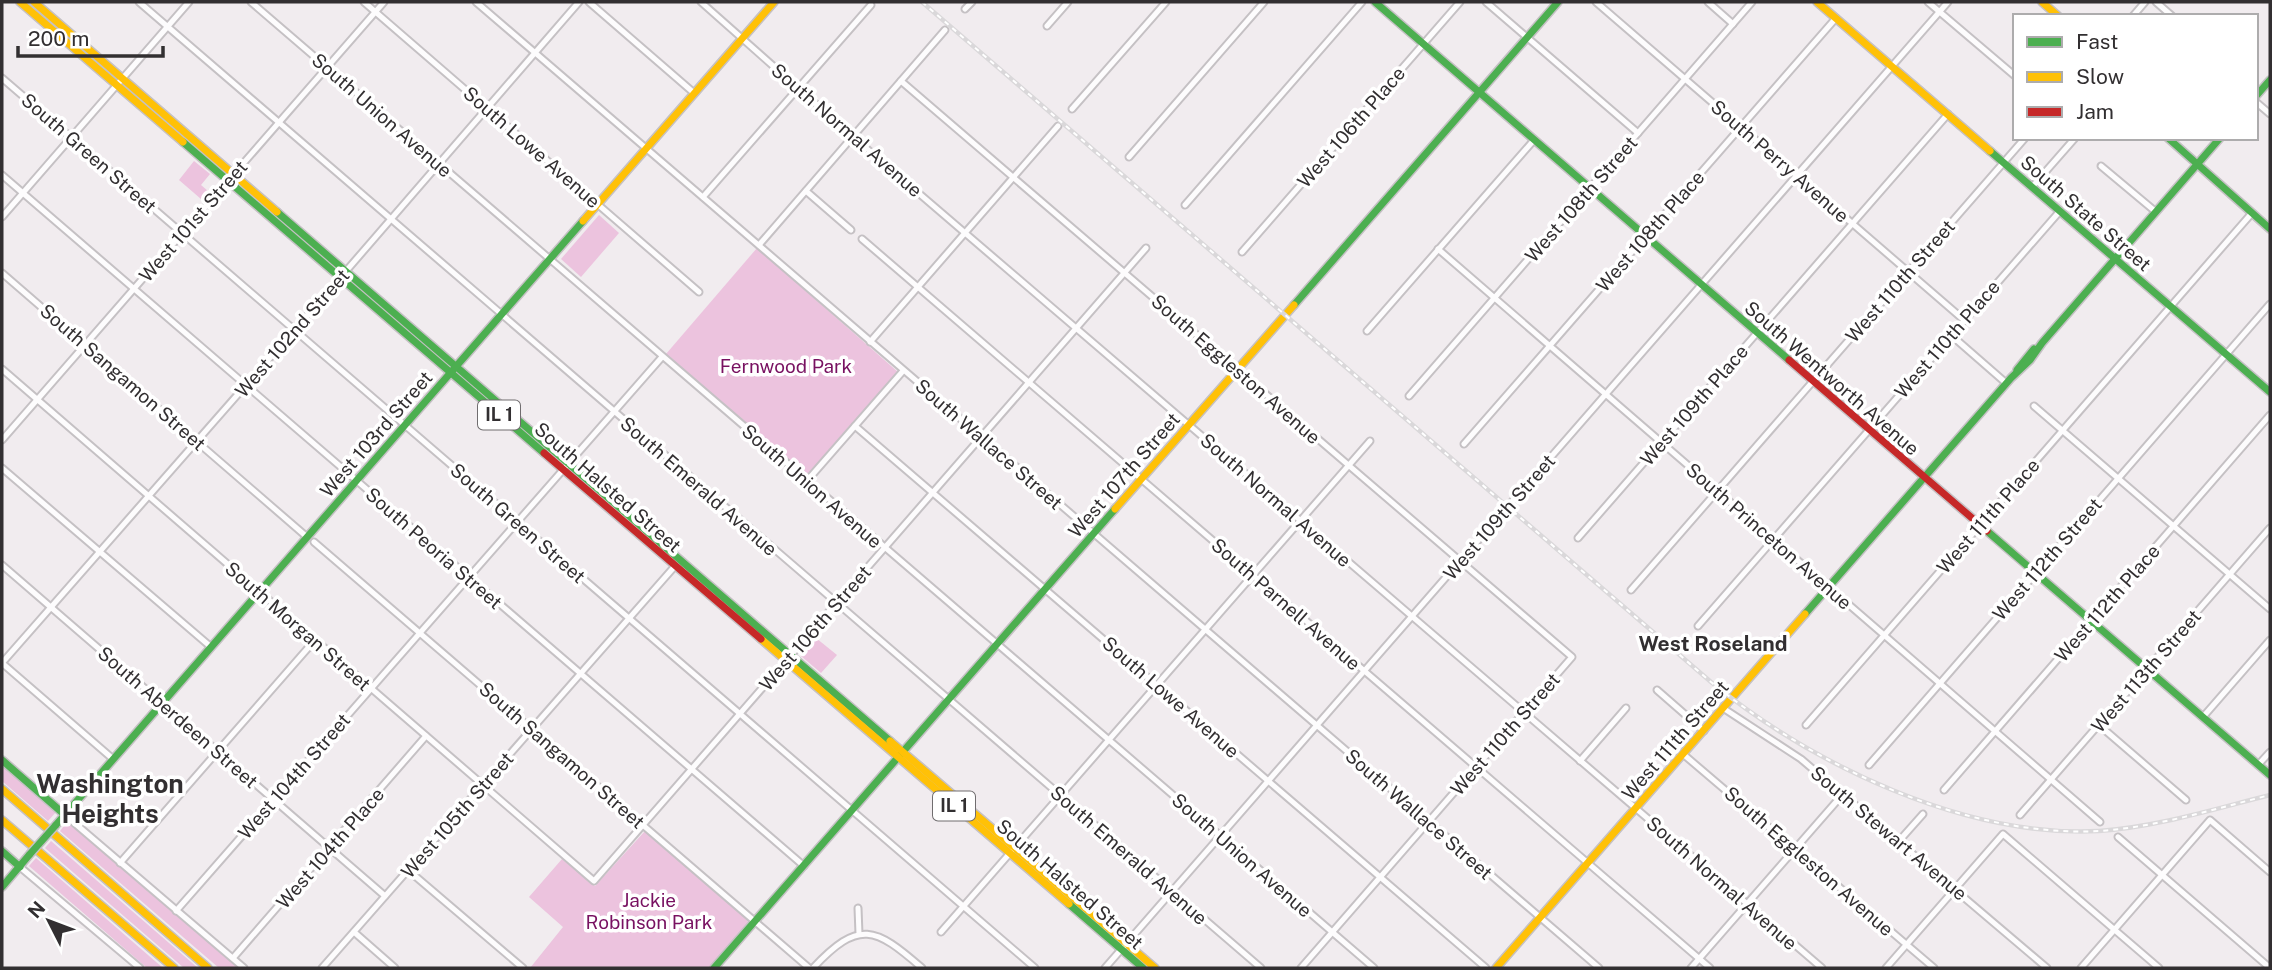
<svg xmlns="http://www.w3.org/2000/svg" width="2272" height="970" viewBox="0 0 2272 970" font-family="'Public Sans',sans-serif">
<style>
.green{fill:#ecc3de}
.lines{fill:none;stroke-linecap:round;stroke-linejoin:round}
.street-casing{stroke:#c5c1c4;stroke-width:9}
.fast-casing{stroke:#c5c1c4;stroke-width:10}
.slow-casing{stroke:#c5c1c4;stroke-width:10}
.jam-casing{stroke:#c5c1c4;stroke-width:10}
.street{stroke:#fdfcfd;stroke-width:5}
.fast{stroke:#4caf50;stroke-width:7}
.slow{stroke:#ffc107;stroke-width:7}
.jam{stroke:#c62828;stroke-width:7}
.rail-casing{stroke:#dad8da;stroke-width:4.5}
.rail{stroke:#fff;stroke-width:2;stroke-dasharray:5;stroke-linecap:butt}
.fast-bridge-casing{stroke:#c5c1c4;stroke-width:10;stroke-linecap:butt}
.fast-bridge{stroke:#4caf50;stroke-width:7}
.labels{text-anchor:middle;stroke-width:7;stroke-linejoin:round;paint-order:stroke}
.shield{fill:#fff;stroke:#706d6f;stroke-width:2}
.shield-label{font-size:18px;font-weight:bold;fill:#322f31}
.street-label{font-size:19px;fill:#322f31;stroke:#fff}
.park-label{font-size:19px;fill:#781161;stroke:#fff}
.neighbourhood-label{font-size:21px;font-weight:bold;fill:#322f31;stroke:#fff}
.district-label{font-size:26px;font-weight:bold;fill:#322f31;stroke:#fff}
</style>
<rect width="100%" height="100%" fill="#f1ecef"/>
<g class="green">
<path d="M194 161 210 174 201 185 208 191 201 199 179 180Z"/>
<path d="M599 215 619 233 581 277 561 259Z"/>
<path d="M757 248 898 372 807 476 666 354Z"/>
<path d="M816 638 837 655 821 673 801 656Z"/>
<path d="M2 765 56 812 48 821 2 781Z"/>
<path d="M68 821 239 968H219L60 831Z"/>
<path d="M645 831 746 918 748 921 746 926 709 968H530L563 927 529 897 562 859 595 886Z"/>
<path d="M51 841 198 968H184L45 848Z"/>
<path d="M36 858 163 968H147L29 866Z"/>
</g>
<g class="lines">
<defs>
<g id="street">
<path d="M139 2 1261 968"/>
<path d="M251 2 1374 968"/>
<path d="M364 2 699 292"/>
<path d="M476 2 1599 968"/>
<path d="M589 2 694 93"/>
<path d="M701 2 859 142 1822 968"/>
<path d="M1486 2 1638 133"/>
<path d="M1596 2 1964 320"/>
<path d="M1708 2 1733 24"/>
<path d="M1928 2 2015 76"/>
<path d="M2156 2 2172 16"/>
<path d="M965 9 972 2"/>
<path d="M2133 16 2145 2"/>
<path d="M1047 26 1068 2"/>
<path d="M2 78 1035 968"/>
<path d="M901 81 1572 657 1301 968"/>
<path d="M2256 102 2270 114"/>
<path d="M1072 109 1166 2"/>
<path d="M1129 157 1264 2"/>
<path d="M2101 166 2156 212"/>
<path d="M2 175 804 866"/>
<path d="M2032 187 2075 138"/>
<path d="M806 191 851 230"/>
<path d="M703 197 871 5"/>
<path d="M1185 205 1362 2"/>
<path d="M2 217 189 2"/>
<path d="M862 239 1710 968"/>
<path d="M759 245 945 30"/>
<path d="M1438 249 2100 822"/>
<path d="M1242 252 1460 2"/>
<path d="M2 273 307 537"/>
<path d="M1367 331 1534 140"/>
<path d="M1951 335 2006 383"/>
<path d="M870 342 1058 126"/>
<path d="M2 369 594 881 1146 248"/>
<path d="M1409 396 1752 2"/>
<path d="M2034 406 2270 609"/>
<path d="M855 426 1486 968"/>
<path d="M2 440 384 2"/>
<path d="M1464 444 1836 18"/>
<path d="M2 468 211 647"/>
<path d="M806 482 903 371"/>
<path d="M1578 538 1948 114"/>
<path d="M314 542 809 968"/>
<path d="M2 565 385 896"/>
<path d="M1631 590 2025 138"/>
<path d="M1698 626 2060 211"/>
<path d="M2 663 340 278 579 2"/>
<path d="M2 663 113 759"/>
<path d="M1657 690 1704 731"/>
<path d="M1723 708 1801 759 2047 968"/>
<path d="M2203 717 2270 640"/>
<path d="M1806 725 2252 213"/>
<path d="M2099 725 2186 800"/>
<path d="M1683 754 1934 968"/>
<path d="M1580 761 1626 708"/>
<path d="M1869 765 2270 304"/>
<path d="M2258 765 2270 752"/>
<path d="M1944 790 2270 415"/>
<path d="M65 815 244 968"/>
<path d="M2020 815 2270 528"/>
<path d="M2118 837 2270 968"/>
<path d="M1899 841 1923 814"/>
<path d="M120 863 315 640"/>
<path d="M20 867 140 968"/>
<path d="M408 870 523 968"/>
<path d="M858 908 859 934"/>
<path d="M176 911 662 357"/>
<path d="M354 932 395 968"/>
<path d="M941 932 1370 441"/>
<path d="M233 958 426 736"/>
<path d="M322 968 675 566"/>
<path d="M813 968C859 919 875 927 922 968"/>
<path d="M1105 968 1948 2"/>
<path d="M1691 968 1843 794"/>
<path d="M1886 968 2003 834 2159 968"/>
<path d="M2081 968 2210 820 2270 872"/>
</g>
<g id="fast">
<path d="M1375 2 1789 360"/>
<path d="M2256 96 2270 80"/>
<path d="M2168 138 2270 229"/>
<path d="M183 142 544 453"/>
<path d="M1990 151 2270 392"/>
<path d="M277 212 890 741"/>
<path d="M1294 305 1558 2"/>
<path d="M2017 370 2034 349"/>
<path d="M1987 531 2270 775"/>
<path d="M1805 614 2011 378 2030 360 2042 343 2220 138"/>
<path d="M2 760 65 815"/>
<path d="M55 826 583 221"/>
<path d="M2 851 20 867"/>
<path d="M2 887 30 854"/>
<path d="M1069 904 1143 968"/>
<path d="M714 968 1115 509"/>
</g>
<g id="slow">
<path d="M20 2 183 142"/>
<path d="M34 2 277 212"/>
<path d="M1817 2 1990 151"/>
<path d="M2042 2 2058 16"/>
<path d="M583 221 774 2"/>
<path d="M1115 509 1294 305"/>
<path d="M761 639 1069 904"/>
<path d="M890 741 1155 968"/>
<path d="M2 789 208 968"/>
<path d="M2 820 174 968"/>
<path d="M1496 968 1805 614"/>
</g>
<g id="jam">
<path d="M1789 360 1987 531"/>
<path d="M544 453 761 639"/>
</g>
</defs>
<use href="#street" class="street-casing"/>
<use href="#fast" class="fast-casing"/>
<use href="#slow" class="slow-casing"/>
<use href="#jam" class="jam-casing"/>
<use href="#street" class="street"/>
<use href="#fast" class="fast"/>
<use href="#slow" class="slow"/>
<use href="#jam" class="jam"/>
<defs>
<path id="rail" d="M922 2 1711 682C1813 765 1965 838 2099 831 2157 827 2214 809 2270 795"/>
</defs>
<use href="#rail" class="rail-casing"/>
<use href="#rail" class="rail"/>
<defs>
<path id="fast-bridge" d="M30 854 55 826"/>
</defs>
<use href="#fast-bridge" class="fast-bridge-casing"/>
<use href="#fast-bridge" class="fast-bridge"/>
</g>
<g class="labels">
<g class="shield">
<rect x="478" y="400.5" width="42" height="29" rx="5"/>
<rect x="933" y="791.5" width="42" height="29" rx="5"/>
</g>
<g class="shield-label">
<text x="499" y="421">IL 1</text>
<text x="954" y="812">IL 1</text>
</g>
<g class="street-label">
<text transform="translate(382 115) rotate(41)" y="7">South Union Avenue</text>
<text transform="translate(1351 127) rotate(-49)" y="7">West 106th Place</text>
<text transform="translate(847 130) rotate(41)" y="7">South Normal Avenue</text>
<text transform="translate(532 147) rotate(41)" y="7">South Lowe Avenue</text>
<text transform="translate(89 153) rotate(41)" y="7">South Green Street</text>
<text transform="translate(1780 161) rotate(41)" y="7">South Perry Avenue</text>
<text transform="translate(1581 199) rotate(-49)" y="7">West 108th Street</text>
<text transform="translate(2086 213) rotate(41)" y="7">South State Street</text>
<text transform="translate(193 221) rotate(-49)" y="7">West 101st Street</text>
<text transform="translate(1650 231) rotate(-49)" y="7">West 108th Place</text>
<text transform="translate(1900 281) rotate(-49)" y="7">West 110th Street</text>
<text transform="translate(292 333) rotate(-49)" y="7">West 102nd Street</text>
<text transform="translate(1947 339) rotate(-49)" y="7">West 110th Place</text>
<text transform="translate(1236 369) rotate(41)" y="7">South Eggleston Avenue</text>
<text transform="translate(123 377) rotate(41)" y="7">South Sangamon Street</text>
<text transform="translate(1832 378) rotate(41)" y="7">South Wentworth Avenue</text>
<text transform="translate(1694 405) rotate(-49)" y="7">West 109th Place</text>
<text transform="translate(376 434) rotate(-49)" y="7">West 103rd Street</text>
<text transform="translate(989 444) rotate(41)" y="7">South Wallace Street</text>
<text transform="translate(1124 475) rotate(-49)" y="7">West 107th Street</text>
<text transform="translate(699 486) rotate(41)" y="7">South Emerald Avenue</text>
<text transform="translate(812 486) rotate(41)" y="7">South Union Avenue</text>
<text transform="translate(608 487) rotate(41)" y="7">South Halsted Street</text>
<text transform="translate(1276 500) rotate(41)" y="7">South Normal Avenue</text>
<text transform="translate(1988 516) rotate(-49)" y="7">West 111th Place</text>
<text transform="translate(1499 517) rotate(-49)" y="7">West 109th Street</text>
<text transform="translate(518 523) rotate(41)" y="7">South Green Street</text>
<text transform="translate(1769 536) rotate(41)" y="7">South Princeton Avenue</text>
<text transform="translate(434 548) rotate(41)" y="7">South Peoria Street</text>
<text transform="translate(2047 559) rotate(-49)" y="7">West 112th Street</text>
<text transform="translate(2107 603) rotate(-49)" y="7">West 112th Place</text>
<text transform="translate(1286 604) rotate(41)" y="7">South Parnell Avenue</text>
<text transform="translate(298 626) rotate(41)" y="7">South Morgan Street</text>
<text transform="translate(815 628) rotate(-49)" y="7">West 106th Street</text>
<text transform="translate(2146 671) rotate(-49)" y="7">West 113th Street</text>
<text transform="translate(1171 697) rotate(41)" y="7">South Lowe Avenue</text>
<text transform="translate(178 717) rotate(41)" y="7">South Aberdeen Street</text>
<text transform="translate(1505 734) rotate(-49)" y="7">West 110th Street</text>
<text transform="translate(1675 740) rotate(-49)" y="7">West 111th Street</text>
<text transform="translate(562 755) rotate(41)" y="7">South Sangamon Street</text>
<text transform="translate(294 776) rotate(-49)" y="7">West 104th Street</text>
<text transform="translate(1419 814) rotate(41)" y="7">South Wallace Street</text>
<text transform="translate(457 815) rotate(-49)" y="7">West 105th Street</text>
<text transform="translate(1889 833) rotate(40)" y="7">South Stewart Avenue</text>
<text transform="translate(330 848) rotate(-49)" y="7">West 104th Place</text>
<text transform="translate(1129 855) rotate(41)" y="7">South Emerald Avenue</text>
<text transform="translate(1242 855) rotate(41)" y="7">South Union Avenue</text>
<text transform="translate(1809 861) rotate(41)" y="7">South Eggleston Avenue</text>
<text transform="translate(1722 883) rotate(41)" y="7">South Normal Avenue</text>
<text transform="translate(1070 884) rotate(41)" y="7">South Halsted Street</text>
</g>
<g class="park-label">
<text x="786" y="373">Fernwood Park</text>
<text x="649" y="907">Jackie<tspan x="649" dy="22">Robinson Park</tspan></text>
</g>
<g class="neighbourhood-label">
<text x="1713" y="651">West Roseland</text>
</g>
<g class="district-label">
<text x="110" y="793">Washington<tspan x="110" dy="30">Heights</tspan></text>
</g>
</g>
<rect width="2272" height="970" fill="none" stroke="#322f31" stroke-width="7"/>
<rect x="2013" y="14" width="245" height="126" fill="#ffffff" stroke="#adacad" stroke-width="2"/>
<rect x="2027" y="37" width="35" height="10" fill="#4caf50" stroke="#adacad" stroke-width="2"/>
<text x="2076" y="49" font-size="21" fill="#322f31">Fast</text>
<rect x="2027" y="72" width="35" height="10" fill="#ffc107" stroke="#adacad" stroke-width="2"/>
<text x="2076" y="84" font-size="21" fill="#322f31">Slow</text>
<rect x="2027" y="107" width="35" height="10" fill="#c62828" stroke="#adacad" stroke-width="2"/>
<text x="2076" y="119" font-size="21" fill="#322f31">Jam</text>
<g transform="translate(49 921) rotate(312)" stroke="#ffffff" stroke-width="5" paint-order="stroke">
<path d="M0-5L12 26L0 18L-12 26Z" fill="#322f31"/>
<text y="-10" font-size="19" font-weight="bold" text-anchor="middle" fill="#322f31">N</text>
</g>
<path d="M18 46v10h145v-10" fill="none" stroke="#322f31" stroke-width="3.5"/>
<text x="28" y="46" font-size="21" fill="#322f31" stroke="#ffffff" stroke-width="5" paint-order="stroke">200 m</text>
</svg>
